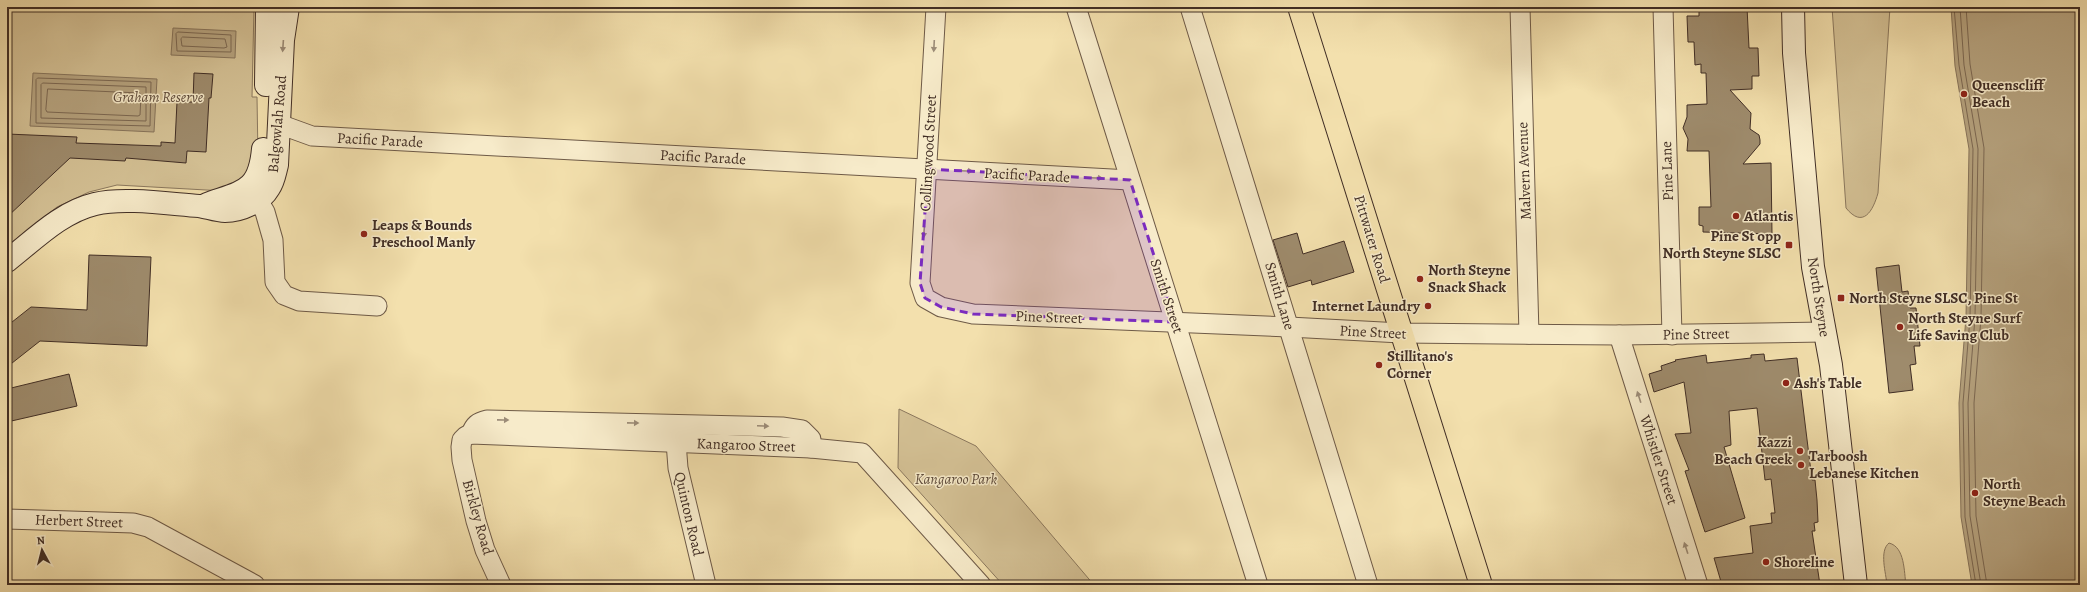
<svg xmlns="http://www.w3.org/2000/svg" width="2087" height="592" viewBox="0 0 2087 592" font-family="Alegreya,serif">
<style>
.green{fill:#d5c296;stroke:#8b785e}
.water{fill:#b6a37f;stroke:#87745b}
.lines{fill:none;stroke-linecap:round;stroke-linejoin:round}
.shore{stroke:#7c6852;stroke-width:1}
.building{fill:#9e8b6c;stroke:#412e25}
.street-casing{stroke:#6e5a47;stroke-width:21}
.secondary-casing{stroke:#412e25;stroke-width:24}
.primary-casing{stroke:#412e25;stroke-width:24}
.street{stroke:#f7ebca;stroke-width:19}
.secondary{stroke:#f7ebca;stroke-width:22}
.primary{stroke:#f3e0ad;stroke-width:22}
.oneway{fill:#9c8c78}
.marked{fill:#7b2cbf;fill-opacity:0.2;stroke:#7b2cbf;stroke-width:3;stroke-dasharray:8 5;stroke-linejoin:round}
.poi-dot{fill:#8f2418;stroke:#f7ebca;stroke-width:1.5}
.labels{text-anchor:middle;stroke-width:3;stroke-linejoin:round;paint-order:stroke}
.poi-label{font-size:15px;font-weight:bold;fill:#412e25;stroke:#f7ebca;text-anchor:start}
.park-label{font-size:15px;font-style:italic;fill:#5f4c3c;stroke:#f7ebca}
.street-label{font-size:15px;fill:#412e25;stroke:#f7ebca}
</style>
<rect width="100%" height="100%" fill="#f3e0ad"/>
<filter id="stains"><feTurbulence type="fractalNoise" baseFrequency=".005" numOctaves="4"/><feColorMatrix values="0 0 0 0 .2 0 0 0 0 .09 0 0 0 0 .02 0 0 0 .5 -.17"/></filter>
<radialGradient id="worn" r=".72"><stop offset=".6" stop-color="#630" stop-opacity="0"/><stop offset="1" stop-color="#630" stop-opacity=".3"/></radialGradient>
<g class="green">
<path d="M7 7H254L252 97H257L258 157 252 174 224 191 117 185 89 192 57 207 7 246Z"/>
<path d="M1832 7H1890L1878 193C1873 211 1863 229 1846 208Z"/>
<path d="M899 409 976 446 1094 585H1003L898 468Z"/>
<path d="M1889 543C1905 547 1904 572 1906 585H1887C1886 573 1879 551 1889 543Z"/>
</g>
<g class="water">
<path d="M1951 7H2080V585H1972L1961 517 1959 403 1966 317 1969 149 1955 66Z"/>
<path d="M173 28 236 31 235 58 171 55Z"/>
<path d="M33 73 157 79 154 132 30 126Z"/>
</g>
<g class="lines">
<g class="shore">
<path d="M1954 7 1959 65 1973 149 1970 318 1963 403 1965 517 1976 585"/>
<path d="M1960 7 1964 65 1978 149 1975 318 1968 403 1970 516 1981 585"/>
<path d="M1966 7 1970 64 1984 148 1981 318 1974 403 1976 516 1987 585"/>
<path d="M178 32 231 35V52L177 51 176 34Z"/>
<path d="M183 37 225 39 227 47 224 48 182 46 181 39Z"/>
<path d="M38 78 151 82 150 126 36 123V80Z"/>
<path d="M43 83 146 87V121L41 118V85Z"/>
<path d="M48 89 140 93 141 95 140 115 138 116 47 112 46 110Z"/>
</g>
</g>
<g class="building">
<path d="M1699 7H1747L1749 48H1758L1759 76H1752V89L1730 90 1751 113 1750 129 1759 135 1760 140V144L1743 164 1771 163 1772 234 1703 232V226L1699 225V207H1711L1709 151H1687L1688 139 1683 128 1687 117V105L1707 104 1706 73H1701V64L1695 65 1694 42H1688L1687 16H1699Z"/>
<path d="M194 73 213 74 211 98H209L206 152 187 151 186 163 126 158 125 161 70 158 7 217V134L77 137 76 143 161 146V142L175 143 177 102H193Z"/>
<path d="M1297 233 1303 254 1344 241 1354 272 1312 285 1311 280 1288 287 1273 240Z"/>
<path d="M89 255 151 257 147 346 40 341 7 367V326L31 307 87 310Z"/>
<path d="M1899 265 1902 292 1908 291 1910 308H1916L1920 346H1914L1916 364 1910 365 1913 390 1889 393 1876 268Z"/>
<path d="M1764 354 1765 361 1797 358 1812 480H1815L1817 500 1818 522 1814 523 1815 531H1812L1820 585H1722L1714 558 1753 553 1750 526 1772 523 1771 513H1775L1771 479 1765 480 1757 408 1729 411 1731 445 1724 447 1745 518 1705 532 1685 471 1689 470 1675 434 1691 433 1684 382 1654 392 1649 374 1662 370 1661 366 1676 361 1675 360 1706 355 1707 363 1751 358V355Z"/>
<path d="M69 374 77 406 7 422V389Z"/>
</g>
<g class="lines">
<defs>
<g id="street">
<path d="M936 7 920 283 925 298 941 307 973 314 1289 327 1401 333 1619 335 1824 332"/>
<path d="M1076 7 1258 585"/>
<path d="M1190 7 1368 585"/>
<path d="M1520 7 1529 334"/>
<path d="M1663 7 1672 335"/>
<path d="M279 124 312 136 1130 180"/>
<path d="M258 200 265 212 273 240 275 282 284 295 299 301 377 306"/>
<path d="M1619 335 1698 585"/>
<path d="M471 434C474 425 478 422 487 420L782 427 802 430 811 439V448"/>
<path d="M676 442 678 468 706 585"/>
<path d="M7 519 133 523 148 527 255 585"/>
<path d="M501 585 485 550 476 521 462 460 461 447 462 440 466 436 471 434 811 448 862 453 981 585"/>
</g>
<g id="secondary">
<path d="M1793 7 1794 53 1813 267 1831 365 1856 585"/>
<path d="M266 85 267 7"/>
<path d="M207 204C243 191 259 192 263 149"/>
<path d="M7 261C34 240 61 212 95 204 123 197 170 204 199 206 207 207 216 211 225 211 241 211 261 202 269 188 274 181 275 172 277 165L283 40 288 7"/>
</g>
<path id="primary" d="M1299 7 1481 585"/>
</defs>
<use href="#street" class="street-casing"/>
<use href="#secondary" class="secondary-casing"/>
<use href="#primary" class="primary-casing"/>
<use href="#street" class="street"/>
<use href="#secondary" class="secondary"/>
<use href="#primary" class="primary"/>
</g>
<defs><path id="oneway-solid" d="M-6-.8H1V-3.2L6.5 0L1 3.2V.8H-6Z"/></defs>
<g class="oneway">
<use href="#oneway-solid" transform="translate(283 46) rotate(94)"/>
<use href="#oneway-solid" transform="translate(934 46) rotate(93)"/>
<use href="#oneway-solid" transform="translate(967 171) rotate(3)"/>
<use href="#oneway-solid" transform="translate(1097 178) rotate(3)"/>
<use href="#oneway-solid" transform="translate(924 232) rotate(94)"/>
<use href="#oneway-solid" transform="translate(1639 397) rotate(-108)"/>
<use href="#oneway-solid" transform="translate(503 420) rotate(1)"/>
<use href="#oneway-solid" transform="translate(633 423) rotate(1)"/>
<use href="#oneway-solid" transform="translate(763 426) rotate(2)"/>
<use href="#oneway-solid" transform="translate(1686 548) rotate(-108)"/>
</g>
<path class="marked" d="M928 169 1130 180 1175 322 973 314 941 307 925 298 920 283Z"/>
<g class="poi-dot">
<circle cx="1964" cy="94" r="4"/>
<circle cx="1736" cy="216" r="4"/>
<circle cx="364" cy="234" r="4"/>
<rect x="1785" y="241" width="8" height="8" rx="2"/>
<circle cx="1420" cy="279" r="4"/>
<rect x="1837" y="294" width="8" height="8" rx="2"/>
<circle cx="1428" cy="306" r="4"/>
<circle cx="1900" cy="327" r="4"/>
<circle cx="1379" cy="365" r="4"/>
<circle cx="1786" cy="383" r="4"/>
<circle cx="1800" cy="451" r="4"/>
<circle cx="1801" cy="465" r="4"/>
<circle cx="1975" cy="493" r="4"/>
<circle cx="1766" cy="562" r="4"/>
</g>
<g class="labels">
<g class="poi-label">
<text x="1972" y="90">Queenscliff<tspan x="1972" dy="17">Beach</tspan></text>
<text x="1744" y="221">Atlantis</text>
<text x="372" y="230">Leaps &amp; Bounds<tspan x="372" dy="17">Preschool Manly</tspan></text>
<text x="1781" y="241" text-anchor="end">Pine St opp<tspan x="1781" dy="17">North Steyne SLSC</tspan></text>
<text x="1428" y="275">North Steyne<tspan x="1428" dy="17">Snack Shack</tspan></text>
<text x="1849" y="303">North Steyne SLSC, Pine St</text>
<text x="1420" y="311" text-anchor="end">Internet Laundry</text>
<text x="1908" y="323">North Steyne Surf<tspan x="1908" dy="17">Life Saving Club</tspan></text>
<text x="1387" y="361">Stillitano's<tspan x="1387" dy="17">Corner</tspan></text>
<text x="1794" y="388">Ash's Table</text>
<text x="1792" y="447" text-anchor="end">Kazzi<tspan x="1792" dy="17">Beach Greek</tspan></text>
<text x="1809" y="461">Tarboosh<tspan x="1809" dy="17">Lebanese Kitchen</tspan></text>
<text x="1983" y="489">North<tspan x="1983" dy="17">Steyne Beach</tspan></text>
<text x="1774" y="567">Shoreline</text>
</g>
<g class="park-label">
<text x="158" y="102">Graham Reserve</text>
<text x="956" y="484">Kangaroo Park</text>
</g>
<g class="street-label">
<text transform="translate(277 124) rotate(-85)" y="5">Balgowlah Road</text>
<text transform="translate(380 140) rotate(3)" y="5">Pacific Parade</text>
<text transform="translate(928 153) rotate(-87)" y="5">Collingwood Street</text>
<text transform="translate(703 157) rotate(3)" y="5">Pacific Parade</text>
<text transform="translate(1524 171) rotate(-92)" y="5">Malvern Avenue</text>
<text transform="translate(1667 171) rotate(-92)" y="5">Pine Lane</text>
<text transform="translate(1027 175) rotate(3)" y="5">Pacific Parade</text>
<text transform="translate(1372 239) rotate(73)" y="5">Pittwater Road</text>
<text transform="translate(1167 296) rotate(72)" y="5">Smith Street</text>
<text transform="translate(1280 296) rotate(73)" y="5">Smith Lane</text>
<text transform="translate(1819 297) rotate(81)" y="5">North Steyne</text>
<text transform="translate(1049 317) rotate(2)" y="5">Pine Street</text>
<text transform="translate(1373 332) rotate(3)" y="5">Pine Street</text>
<text transform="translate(1696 334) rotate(-1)" y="5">Pine Street</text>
<text transform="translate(746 445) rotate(2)" y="5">Kangaroo Street</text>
<text transform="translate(1659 460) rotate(72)" y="5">Whistler Street</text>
<text transform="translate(689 514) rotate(77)" y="5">Quinton Road</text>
<text transform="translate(478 517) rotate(74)" y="5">Birkley Road</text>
<text transform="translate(79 521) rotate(2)" y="5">Herbert Street</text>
</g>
</g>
<rect width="2087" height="592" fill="none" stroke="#f3e0ad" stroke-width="24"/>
<rect x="8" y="8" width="2071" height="576" fill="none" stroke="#412e25" stroke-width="2"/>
<rect x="12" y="12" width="2063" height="568" fill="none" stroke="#412e25"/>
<g transform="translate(42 550) rotate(353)" stroke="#f7ebca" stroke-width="3" paint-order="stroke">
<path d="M0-3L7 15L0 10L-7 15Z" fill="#412e25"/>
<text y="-6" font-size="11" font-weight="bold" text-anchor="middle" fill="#412e25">N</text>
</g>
<rect width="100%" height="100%" filter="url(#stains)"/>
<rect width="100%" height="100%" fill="url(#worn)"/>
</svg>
